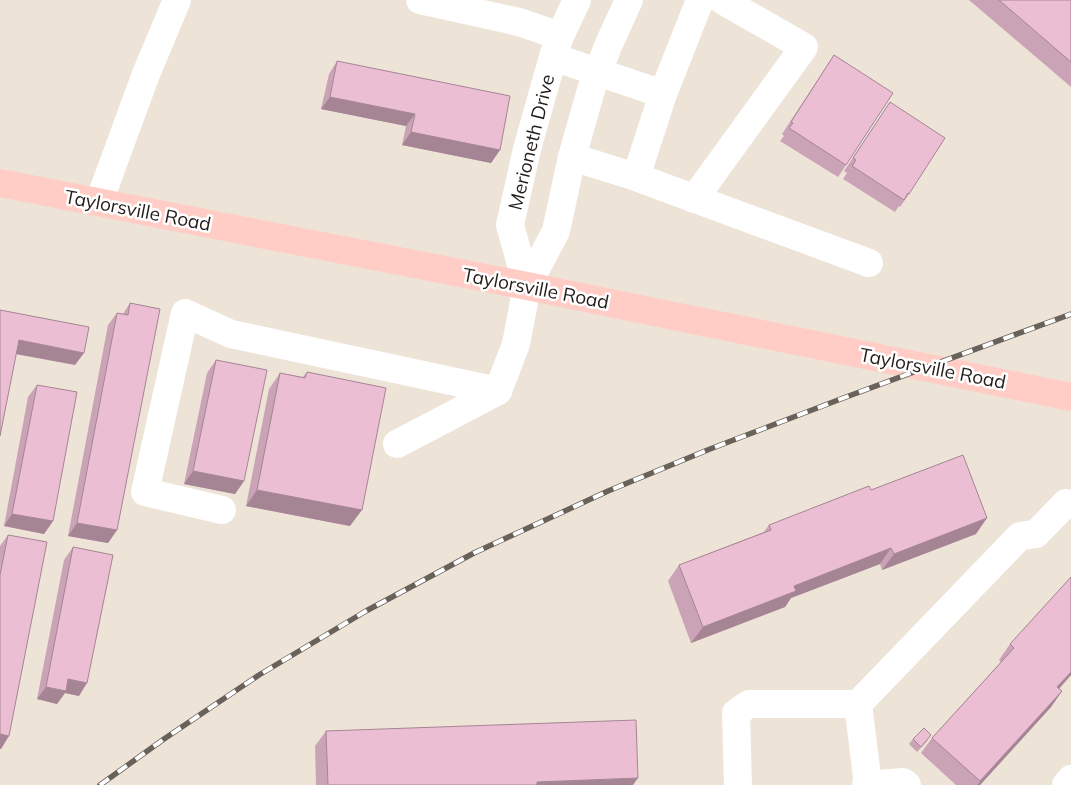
<svg xmlns="http://www.w3.org/2000/svg" width="1071" height="785" viewBox="0 0 1071 785" font-family="Mulish,sans-serif">
<style>
.lines{fill:none;stroke-linecap:round;stroke-linejoin:round}
.minor{stroke:#fff;stroke-width:28}
.major{stroke:#ffcdc5;stroke-width:28}
.rail-casing{stroke:#69625b;stroke-width:5.5}
.rail{stroke:#fff;stroke-width:4;stroke-dasharray:11;stroke-linecap:butt}
.wall{fill:#cba3b6}
.shaded-wall{fill:#a58594}
.building{fill:#ecbed4;stroke:#a58594}
.labels{text-anchor:middle;stroke-width:5;stroke-linejoin:round;paint-order:stroke}
.street-label{font-size:19px;fill:#221e1a;stroke:#fff}
</style>
<rect width="100%" height="100%" fill="#eee3d7"/>
<g class="lines">
<g class="minor">
<path d="M420 0 519 22 560 36"/>
<path d="M553 57 663 94 636 177 572 157"/>
<path d="M663 94 700 0"/>
<path d="M636 177 869 263"/>
<path d="M694 199 804 47 722 0"/>
<path d="M99 202 146 74 177 0"/>
<path d="M527 286 510 225 527 149 553 57 560 36 577 0"/>
<path d="M397 444 498 391"/>
<path d="M222 510 145 492 185 313 231 334 498 391 516 344 527 286 556 231 572 157 591 90 608 46 629 0"/>
<path d="M858 704 868 785"/>
<path d="M738 785 736 713 749 704H858L1020 536 1036 534 1066 503"/>
<path d="M866 785 903 782 907 785"/>
<path d="M1066 785 1071 779"/>
</g>
<path class="major" d="M0 183 527 286 1071 397"/>
<defs>
<path id="rail" d="M100 785 164 739 259 675 366 611 474 553 608 491 710 449 846 397 1071 314"/>
</defs>
<use href="#rail" class="rail-casing"/>
<use href="#rail" class="rail"/>
</g>
<g class="wall">
<path d="M969 0H1071V87Z"/>
<path d="M834 55 846 165 838 177 780 141 784 136 782 134Z"/>
<path d="M337 61 500 150 491 163 402 145 406 126 321 109 329 74Z"/>
<path d="M890 102 909 194 900 207 899 206 895 212 843 179 847 173 844 171Z"/>
<path d="M130 303 117 530 108 543 68 536 108 325 117 313 123 314Z"/>
<path d="M216 360 244 481 235 494 184 484 207 373Z"/>
<path d="M307 372 350 526 246 506 269 389 280 373 303 377Z"/>
<path d="M37 385 53 521 44 534 4 526 28 397Z"/>
<path d="M871 490 976 534 882 570 880 564 791 598 785 607 691 643 668 581 679 565 764 532 769 525Z"/>
<path d="M8 535 1 749 0 546Z"/>
<path d="M73 547 79 696 65 693 57 704 37 699 64 560Z"/>
<path d="M1071 577V675L1059 689 1062 691 1051 707 980 785H956L921 753 932 738 1001 662 999 660 1010 644Z"/>
<path d="M326 731 633 785H316L315 746Z"/>
<path d="M913 739 928 740 917 752 909 744Z"/>
</g>
<g class="shaded-wall">
<path d="M330 97 415 114 406 126 321 109Z"/>
<path d="M411 132 500 150 491 163 402 145Z"/>
<path d="M19 340 84 353 75 365 10 353Z"/>
<path d="M193 471 244 481 235 494 184 484Z"/>
<path d="M257 490 362 510 350 526 246 506Z"/>
<path d="M12 514 53 521 44 534 4 526Z"/>
<path d="M987 518 976 534 882 570 894 554Z"/>
<path d="M77 523 117 530 108 543 68 536Z"/>
<path d="M891 548 880 564 791 598 785 607 691 643 703 627 794 586Z"/>
<path d="M1071 672V675L1046 703 1057 687Z"/>
<path d="M68 679 87 683 79 696 65 693 57 704 37 699 46 687Z"/>
<path d="M1062 691 1051 707 980 785H977Z"/>
<path d="M0 734 9 736 1 749H0Z"/>
<path d="M638 778 633 785H535L537 782Z"/>
</g>
<g class="building">
<path d="M999 0H1071V62Z"/>
<path d="M834 55 893 93 846 165 789 128 793 123 791 122Z"/>
<path d="M337 61 510 96 500 150 411 132 415 114 330 97Z"/>
<path d="M890 102 945 138 909 194 908 193 904 200 852 166 856 160 853 158Z"/>
<path d="M130 303 160 309 117 530 77 523 117 313 128 315Z"/>
<path d="M0 310 89 327 84 353 19 340 0 436Z"/>
<path d="M216 360 267 370 244 481 193 471Z"/>
<path d="M307 372 386 388 362 510 257 490 280 373 305 378Z"/>
<path d="M37 385 77 392 53 521 12 514Z"/>
<path d="M963 455 987 518 894 554 891 548 794 586 796 591 703 627 679 565 771 530 769 525 869 486 871 490Z"/>
<path d="M8 535 47 542 9 736 0 734V575Z"/>
<path d="M73 547 113 555 87 683 68 679 66 691 46 687Z"/>
<path d="M1071 577V672L1057 687 1062 691 980 781 932 738 1014 648 1010 644Z"/>
<path d="M636 720 638 778 537 782V785H328L326 731Z"/>
<path d="M924 728 931 735 921 747 913 739Z"/>
</g>
<g class="labels">
<g class="street-label">
<text transform="translate(531 142) rotate(-76)" y="7">Merioneth Drive</text>
<text transform="translate(138 210) rotate(11)" y="7">Taylorsville Road</text>
<text transform="translate(536 288) rotate(11)" y="7">Taylorsville Road</text>
<text transform="translate(933 368) rotate(11)" y="7">Taylorsville Road</text>
</g>
</g>
</svg>
